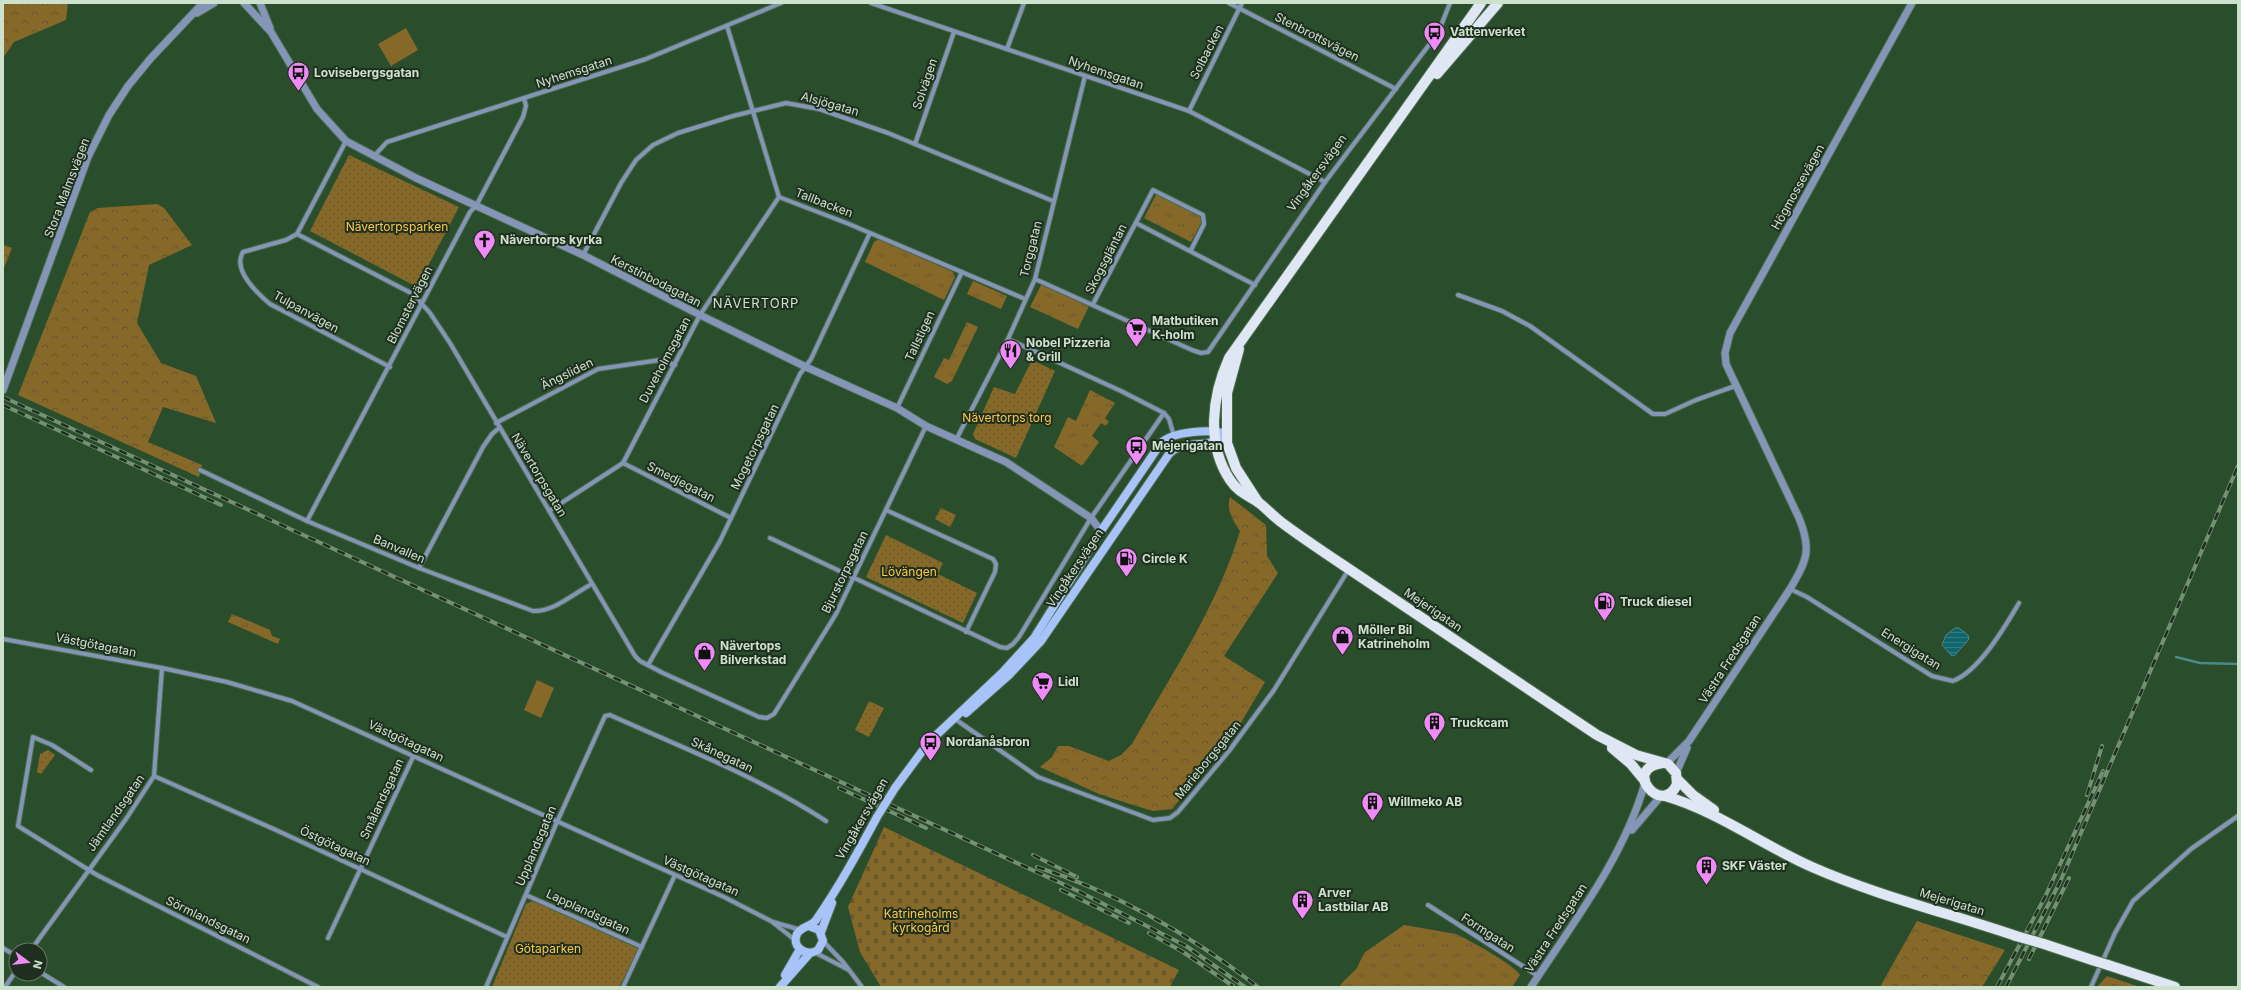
<svg xmlns="http://www.w3.org/2000/svg" width="2241" height="990" viewBox="0 0 2241 990" font-family="Inter,sans-serif">
<style>
.grass{fill:url(#grass-tufts)}
.forest{fill:url(#forest-crowns)}
.cemetery{fill:url(#cemetery-stones)}
.park{fill:url(#park-dots)}
.pitch{fill:#866929}
.water{fill:url(#water-rules);stroke:#498a89}
.lines{fill:none;stroke-linecap:round;stroke-linejoin:round}
.stream{stroke:#498a89;stroke-width:2.5}
.minor-casing{stroke:#4b6c4b;stroke-width:6}
.tertiary-casing{stroke:#4b6c4b;stroke-width:9}
.secondary-casing{stroke:#4b6c4b;stroke-width:10}
.primary-casing{stroke:#4b6c4b;stroke-width:12}
.minor{stroke:#8595b8;stroke-width:4}
.tertiary{stroke:#8595b8;stroke-width:7}
.secondary{stroke:#a8c3fa;stroke-width:8}
.primary{stroke:#dfe6f4;stroke-width:10}
.rail-casing{stroke:#749174;stroke-width:4}
.rail{stroke:#1f2f1f;stroke-width:2.5;stroke-dasharray:8;stroke-linecap:butt}
.secondary-bridge-casing{stroke:#4b6c4b;stroke-width:10;stroke-linecap:butt}
.primary-bridge-casing{stroke:#4b6c4b;stroke-width:12;stroke-linecap:butt}
.secondary-bridge{stroke:#a8c3fa;stroke-width:8}
.primary-bridge{stroke:#dfe6f4;stroke-width:10}
.labels{text-anchor:middle;stroke-width:4;stroke-linejoin:round;paint-order:stroke}
.poi-label{font-size:12px;font-weight:bold;fill:#cde2cd;stroke:#1f2f1f;text-anchor:start}
.street-label{font-size:12px;fill:#cde2cd;stroke:#1f2f1f}
.park-label{font-size:12px;fill:#ffc846;stroke:#1f2f1f}
.neighbourhood-label{font-size:13px;letter-spacing:1px;fill:#cde2cd;stroke:#1f2f1f}
</style>
<defs>
<pattern id="grass-tufts" width="24" height="20" patternUnits="userSpaceOnUse"><rect width="24" height="20" fill="#866929"/><path d="M3 7l-1-3M5 7V3M7 7l1-3M15 17l-1-3M17 17v-4M19 17l1-3" fill="none" stroke="#665832"/></pattern>
<pattern id="forest-crowns" width="20" height="18" patternUnits="userSpaceOnUse"><rect width="20" height="18" fill="#866929"/><path d="M2 6a3 3 0 1 1 6 0M12 15a3 3 0 1 1 6 0" fill="none" stroke="#665832"/></pattern>
<pattern id="cemetery-stones" width="16" height="16" patternUnits="userSpaceOnUse"><rect width="16" height="16" fill="#866929"/><path d="M2 7V4a2 2 0 0 1 4 0v3zM10 15v-3a2 2 0 0 1 4 0v3z" fill="#665832"/></pattern>
<pattern id="park-dots" width="8" height="8" patternUnits="userSpaceOnUse"><rect width="8" height="8" fill="#866929"/><path d="M2 2h.1M6 6h.1" fill="none" stroke="#665832" stroke-width="1.8" stroke-linecap="round"/></pattern>
<pattern id="water-rules" width="6" height="5" patternUnits="userSpaceOnUse"><rect width="6" height="5" fill="#11656c"/><path d="M0 2.5h6" fill="none" stroke="#327b80"/></pattern>
</defs>
<rect width="100%" height="100%" fill="#2a4e2b"/>
<g class="grass">
<path d="M1157 193 1204 217 1191 242 1144 218Z"/>
<path d="M879 239 953 272 955 277 944 300 865 262 874 242Z"/>
<path d="M973 281 1007 296 1001 309 967 294Z"/>
<path d="M1042 283 1089 306 1078 329 1030 307Z"/>
<path d="M967 322 978 327 952 381 947 384 934 377 944 358 949 360Z"/>
<path d="M1090 390 1115 403 1105 418 1109 422 1106 426 1101 423 1092 436 1099 442 1082 466 1054 447 1068 417 1076 421Z"/>
<path d="M232 614 270 630 272 636 280 639 278 644 228 622Z"/>
<path d="M1404 925 1456 934C1469 940 1513 964 1520 975L1512 987H1343L1340 985 1357 968 1364 953Z"/>
</g>
<g class="forest">
<path d="M3 3H68L66 20 14 42 3 58Z"/>
<path d="M157 204 164 208 192 245 149 265 137 323 161 363 196 376 216 423 163 407 148 442 202 465 199 477 18 395 90 212 98 208Z"/>
<path d="M3 245 12 248 3 270Z"/>
<path d="M1230 497 1266 525 1267 556 1278 573 1224 656 1265 682 1236 731 1172 809 1153 811 1133 805 1099 794 1040 767 1052 757 1058 746H1069L1109 761 1121 755 1132 744C1171 675 1217 607 1240 531 1233 520 1226 510 1230 497Z"/>
<path d="M1917 921 2005 950 1982 987H1880Z"/>
<path d="M2107 976 2140 987H2097Z"/>
</g>
<path class="cemetery" d="M884 827 1179 970 1170 987H881L860 952 848 907Z"/>
<g class="park">
<path d="M349 155 459 207 417 287 310 231Z"/>
<path d="M1032 360 1055 371 1016 458 975 439 973 434 994 387 1015 394Z"/>
<path d="M941 508 956 515 950 527 935 519Z"/>
<path d="M886 535 943 563 938 574 977 593 963 623 866 577Z"/>
<path d="M869 701 884 708 869 737 855 730Z"/>
<path d="M48 750 55 755 41 774 37 772 40 754Z"/>
<path d="M533 901 639 949 619 987H492L526 904Z"/>
</g>
<g class="pitch">
<path d="M406 28 418 50 391 66 378 44Z"/>
<path d="M537 680 554 688 541 718 524 710Z"/>
</g>
<path class="water" d="M1955 628H1959L1968 635 1969 639 1955 655 1952 656 1942 645 1946 635Z"/>
<g class="lines">
<path class="stream" d="M2176 657 2200 663 2238 664"/>
<defs>
<g id="minor">
<path d="M871 3 1189 111 1325 182"/>
<path d="M1229 3 1396 89"/>
<path d="M727 26 779 197 849 224 1025 299"/>
<path d="M1007 49 1024 3"/>
<path d="M1189 111 1242 3"/>
<path d="M346 141 297 234 286 240 243 252C232 270 257 293 270 304L390 367"/>
<path d="M915 144 954 32"/>
<path d="M374 156 387 142 646 59 781 3"/>
<path d="M1136 223 1255 285"/>
<path d="M297 234 413 294 430 313 450 343 635 656 640 661 663 673 759 717 767 718 774 714 836 614 926 426"/>
<path d="M583 255 621 183 636 160 653 145 678 133 733 116 786 103 819 109 888 133 1053 201"/>
<path d="M1035 279 1192 350 1201 353 1208 352 1325 182 1438 33 1450 3"/>
<path d="M1458 295 1502 311 1530 326 1653 414H1665L1696 400 1735 386"/>
<path d="M1093 304 1153 190 1203 215 1204 224 1191 250"/>
<path d="M1008 339 1121 391 1164 413 1169 419 1174 436"/>
<path d="M897 408 962 272"/>
<path d="M496 423 598 369 660 360 675 365"/>
<path d="M957 438 1008 339 1035 279 1085 76"/>
<path d="M623 463 731 518"/>
<path d="M200 470 307 521 419 568 533 611C554 612 574 593 592 584"/>
<path d="M886 510 993 559 996 564 995 572 966 632"/>
<path d="M549 511 623 463 700 315 779 197"/>
<path d="M307 521 470 212 476 206 523 117 526 106 524 98"/>
<path d="M770 538 1000 647 1007 648 1013 644 1019 637 1091 518 1164 413"/>
<path d="M419 568 483 447 492 434 499 428"/>
<path d="M1790 589 1807 597 1932 676 1953 681C1979 671 2005 627 2019 603"/>
<path d="M3 639 162 668 227 682 292 701 724 897 771 921 795 940"/>
<path d="M648 665 720 541 800 374 811 359 870 233"/>
<path d="M955 719 1038 777 1153 820 1170 818 1178 812 1229 751 1274 690 1349 569"/>
<path d="M91 770 52 745 33 737 18 826 97 875 318 987"/>
<path d="M154 776 276 830 507 937"/>
<path d="M526 895 642 947"/>
<path d="M1428 905 1538 976"/>
<path d="M773 922 801 930"/>
<path d="M328 938 414 755"/>
<path d="M823 941 843 962 862 987"/>
<path d="M3 948 16 956"/>
<path d="M31 950 126 819 154 776 162 668"/>
<path d="M814 952 849 970"/>
<path d="M40 972 64 987"/>
<path d="M5 987 16 971"/>
<path d="M486 987 557 822 605 716 610 715C683 748 759 777 826 821"/>
<path d="M623 987 675 875"/>
<path d="M2091 987 2115 933 2133 901 2191 849 2238 816"/>
</g>
<g id="tertiary">
<path d="M244 3 271 32 317 109 346 141 416 178 583 255 700 315 806 367 897 408 926 426 1006 462 1091 518 1101 531"/>
<path d="M260 3 270 28"/>
<path d="M197 13 214 3"/>
<path d="M3 390 88 157 109 115 128 86 151 58 203 3"/>
<path d="M1666 764 1689 741 1790 589C1807 560 1812 550 1799 518L1726 364 1725 353 1730 333 1912 3"/>
<path d="M1676 773 1687 748"/>
<path d="M1632 830 1661 796"/>
<path d="M1531 987C1574 921 1623 859 1645 783"/>
</g>
<g id="secondary">
<path d="M966 713 1009 675 1041 641 1169 454C1183 439 1205 449 1220 438"/>
<path d="M895 788 929 742 1002 673 1034 638 1101 531 1161 443C1173 431 1211 429 1226 434"/>
<path d="M809 926 819 930 823 941 818 950C807 957 791 948 797 934 801 926 811 927 816 920 839 887 858 852 877 817"/>
<path d="M821 932 832 903"/>
<path d="M785 975 800 949"/>
<path d="M780 987 810 953"/>
</g>
<g id="primary">
<path d="M1481 3 1229 358C1212 396 1206 444 1230 480 1238 492 1247 495 1258 502 1266 508 1273 516 1281 522 1301 537 1322 551 1343 565 1428 622 1513 678 1597 735L1636 755 1668 764 1676 773 1677 784C1663 818 1620 768 1663 763"/>
<path d="M1437 74 1498 3"/>
<path d="M1239 349 1227 393V443L1236 468 1258 502"/>
<path d="M1612 748 1631 764 1645 781"/>
<path d="M1677 779 1693 795 1714 810"/>
<path d="M1665 796C1717 811 1762 845 1812 867 1878 896 1948 913 2016 936"/>
<path d="M2044 944 2092 960"/>
<path d="M2108 965 2175 987"/>
</g>
</defs>
<use href="#minor" class="minor-casing"/>
<use href="#tertiary" class="tertiary-casing"/>
<use href="#secondary" class="secondary-casing"/>
<use href="#primary" class="primary-casing"/>
<use href="#minor" class="minor"/>
<use href="#tertiary" class="tertiary"/>
<use href="#secondary" class="secondary"/>
<use href="#primary" class="primary"/>
<defs>
<g id="rail">
<path d="M3 397 1078 891 1186 946 1245 987"/>
<path d="M3 405 221 505"/>
<path d="M839 788 926 828"/>
<path d="M2087 795 2102 746"/>
<path d="M1033 855 1077 877"/>
<path d="M1037 867C1117 893 1192 936 1258 987"/>
<path d="M1061 890 1129 923"/>
<path d="M1149 933 1183 952 1233 986"/>
<path d="M2029 959 2069 878"/>
<path d="M1997 987 2045 897 2103 771"/>
<path d="M2006 987 2060 882 2238 466"/>
</g>
</defs>
<use href="#rail" class="rail-casing"/>
<use href="#rail" class="rail"/>
<defs>
<path id="secondary-bridge" d="M877 817 895 788"/>
<g id="primary-bridge">
<path d="M2016 936 2044 944"/>
<path d="M2092 960 2108 965"/>
</g>
</defs>
<use href="#secondary-bridge" class="secondary-bridge-casing"/>
<use href="#primary-bridge" class="primary-bridge-casing"/>
<use href="#secondary-bridge" class="secondary-bridge"/>
<use href="#primary-bridge" class="primary-bridge"/>
</g>
<defs>
<symbol id="bus-pin" viewBox="-11 -11 22 30"><path d="M0 17L-7.5 6A9.5 9.5 0 1 1 7.5 6Z" fill="#ef8bf6" stroke="#1f2f1f"/><path d="M-5-6H5V4H4V6H2V4H-2V6H-4V4H-5ZM-3.5-4V0h7V-4ZM-3.5 1.2v1.5H-2V1.2ZM2 1.2v1.5H3.5V1.2Z" fill="#111"/></symbol>
<symbol id="church-pin" viewBox="-11 -11 22 30"><path d="M0 17L-7.5 6A9.5 9.5 0 1 1 7.5 6Z" fill="#ef8bf6" stroke="#1f2f1f"/><path d="M-1.2-6h2.4v3.5h3.3v2.4h-3.3V6h-2.4V-.1h-3.3v-2.4h3.3Z" fill="#111"/></symbol>
<symbol id="supermarket-pin" viewBox="-11 -11 22 30"><path d="M0 17L-7.5 6A9.5 9.5 0 1 1 7.5 6Z" fill="#ef8bf6" stroke="#1f2f1f"/><path d="M-6-5.5h2.5l.6 2H6L4.5 2H-2.5L-4.4-4H-6ZM-1.5 3.2a1.3 1.3 0 1 0 .1 0ZM3 3.2a1.3 1.3 0 1 0 .1 0Z" fill="#111"/></symbol>
<symbol id="restaurant-pin" viewBox="-11 -11 22 30"><path d="M0 17L-7.5 6A9.5 9.5 0 1 1 7.5 6Z" fill="#ef8bf6" stroke="#1f2f1f"/><path d="M-5-6h1v4h1v-4h1v4h1v-4h1v5L-1.5 .5V6h-2V.5L-5-1ZM5-6V6H3V1.5H1.5Q1.5-4 5-6Z" fill="#111"/></symbol>
<symbol id="fuel-pin" viewBox="-11 -11 22 30"><path d="M0 17L-7.5 6A9.5 9.5 0 1 1 7.5 6Z" fill="#ef8bf6" stroke="#1f2f1f"/><path d="M-5.5-6h7V0h2V4h1.3V-2.5L3-4.5l.8-.8L6-3V5H2.5V1h-1V6h-7ZM-4.2-4.7v3.2H.2V-4.7Z" fill="#111"/></symbol>
<symbol id="shop-pin" viewBox="-11 -11 22 30"><path d="M0 17L-7.5 6A9.5 9.5 0 1 1 7.5 6Z" fill="#ef8bf6" stroke="#1f2f1f"/><path d="M-5-2.5h2.3a2.7 3.5 0 0 1 5.4 0H5L5.5 6h-11ZM-1.5-2.5h3a1.5 2.3 0 0 0-3 0Z" fill="#111"/></symbol>
<symbol id="building-pin" viewBox="-11 -11 22 30"><path d="M0 17L-7.5 6A9.5 9.5 0 1 1 7.5 6Z" fill="#ef8bf6" stroke="#1f2f1f"/><path d="M-4-6H4V6H1V3H-1V6H-4ZM-2.5-4.3h1.7v1.8h-1.7ZM.8-4.3h1.7v1.8H.8ZM-2.5-1h1.7V.8h-1.7ZM.8-1h1.7V.8H.8Z" fill="#111"/></symbol>
</defs>
<g fill-rule="evenodd">
<use href="#bus-pin" x="1422" y="20" width="25" height="34"/>
<use href="#bus-pin" x="286" y="60" width="25" height="34"/>
<use href="#church-pin" x="472" y="228" width="25" height="34"/>
<use href="#supermarket-pin" x="1124" y="316" width="25" height="34"/>
<use href="#restaurant-pin" x="998" y="338" width="25" height="34"/>
<use href="#bus-pin" x="1124" y="434" width="25" height="34"/>
<use href="#fuel-pin" x="1114" y="546" width="25" height="34"/>
<use href="#fuel-pin" x="1592" y="590" width="25" height="34"/>
<use href="#shop-pin" x="1330" y="624" width="25" height="34"/>
<use href="#shop-pin" x="692" y="640" width="25" height="34"/>
<use href="#supermarket-pin" x="1030" y="670" width="25" height="34"/>
<use href="#building-pin" x="1422" y="710" width="25" height="34"/>
<use href="#bus-pin" x="918" y="730" width="25" height="34"/>
<use href="#building-pin" x="1360" y="790" width="25" height="34"/>
<use href="#building-pin" x="1694" y="854" width="25" height="34"/>
<use href="#building-pin" x="1290" y="888" width="25" height="34"/>
</g>
<g class="labels">
<g class="poi-label">
<text x="1450" y="36">Vattenverket</text>
<text x="314" y="77">Lovisebergsgatan</text>
<text x="500" y="244">Nävertorps kyrka</text>
<text x="1152" y="325">Matbutiken<tspan x="1152" dy="14">K-holm</tspan></text>
<text x="1026" y="347">Nobel Pizzeria<tspan x="1026" dy="14">&amp; Grill</tspan></text>
<text x="1152" y="450">Mejerigatan</text>
<text x="1142" y="563">Circle K</text>
<text x="1620" y="606">Truck diesel</text>
<text x="1358" y="634">Möller Bil<tspan x="1358" dy="14">Katrineholm</tspan></text>
<text x="720" y="650">Nävertops<tspan x="720" dy="14">Bilverkstad</tspan></text>
<text x="1058" y="686">Lidl</text>
<text x="1450" y="727">Truckcam</text>
<text x="946" y="746">Nordanåsbron</text>
<text x="1388" y="806">Willmeko AB</text>
<text x="1722" y="870">SKF Väster</text>
<text x="1318" y="897">Arver<tspan x="1318" dy="14">Lastbilar AB</tspan></text>
</g>
<g class="street-label">
<text transform="translate(1317 37) rotate(27)" y="4">Stenbrottsvägen</text>
<text transform="translate(1207 52) rotate(-63)" y="4">Solbacken</text>
<text transform="translate(574 72) rotate(-18)" y="4">Nyhemsgatan</text>
<text transform="translate(1106 73) rotate(19)" y="4">Nyhemsgatan</text>
<text transform="translate(925 84) rotate(-71)" y="4">Solvägen</text>
<text transform="translate(830 104) rotate(16)" y="4">Alsjögatan</text>
<text transform="translate(1317 173) rotate(-54)" y="4">Vingåkersvägen</text>
<text transform="translate(1798 187) rotate(-61)" y="4">Högmossevägen</text>
<text transform="translate(67 188) rotate(-69)" y="4">Stora Malmsvägen</text>
<text transform="translate(824 203) rotate(21)" y="4">Tallbacken</text>
<text transform="translate(1031 249) rotate(-76)" y="4">Torggatan</text>
<text transform="translate(1106 259) rotate(-63)" y="4">Skogsgläntan</text>
<text transform="translate(656 281) rotate(27)" y="4">Kerstinbodagatan</text>
<text transform="translate(410 305) rotate(-63)" y="4">Blomstervägen</text>
<text transform="translate(306 312) rotate(29)" y="4">Tulpanvägen</text>
<text transform="translate(920 336) rotate(-65)" y="4">Tallstigen</text>
<text transform="translate(665 360) rotate(-62)" y="4">Duveholmsgatan</text>
<text transform="translate(567 374) rotate(-26)" y="4">Ängsliden</text>
<text transform="translate(755 447) rotate(-64)" y="4">Mogetorpsgatan</text>
<text transform="translate(539 475) rotate(59)" y="4">Nävertorpsgatan</text>
<text transform="translate(681 482) rotate(27)" y="4">Smedjegatan</text>
<text transform="translate(399 549) rotate(23)" y="4">Banvallen</text>
<text transform="translate(1075 568) rotate(-56)" y="4">Vingåkersvägen</text>
<text transform="translate(845 572) rotate(-64)" y="4">Bjurstorpsgatan</text>
<text transform="translate(1433 610) rotate(34)" y="4">Mejerigatan</text>
<text transform="translate(96 645) rotate(11)" y="4">Västgötagatan</text>
<text transform="translate(1911 649) rotate(32)" y="4">Energigatan</text>
<text transform="translate(1730 659) rotate(-57)" y="4">Västra Fredsgatan</text>
<text transform="translate(406 741) rotate(25)" y="4">Västgötagatan</text>
<text transform="translate(722 755) rotate(25)" y="4">Skånegatan</text>
<text transform="translate(1208 760) rotate(-51)" y="4">Marieborgsgatan</text>
<text transform="translate(382 799) rotate(-65)" y="4">Smålandsgatan</text>
<text transform="translate(116 813) rotate(-55)" y="4">Jämtlandsgatan</text>
<text transform="translate(862 819) rotate(-60)" y="4">Vingåkersvägen</text>
<text transform="translate(335 846) rotate(25)" y="4">Östgötagatan</text>
<text transform="translate(536 846) rotate(-67)" y="4">Upplandsgatan</text>
<text transform="translate(701 876) rotate(24)" y="4">Västgötagatan</text>
<text transform="translate(1952 902) rotate(17)" y="4">Mejerigatan</text>
<text transform="translate(588 912) rotate(25)" y="4">Lapplandsgatan</text>
<text transform="translate(208 920) rotate(26)" y="4">Sörmlandsgatan</text>
<text transform="translate(1556 928) rotate(-57)" y="4">Västra Fredsgatan</text>
<text transform="translate(1488 933) rotate(33)" y="4">Formgatan</text>
</g>
<g class="park-label">
<text x="397" y="231">Nävertorpsparken</text>
<text x="1007" y="422">Nävertorps torg</text>
<text x="909" y="576">Lövängen</text>
<text x="921" y="918">Katrineholms<tspan x="921" dy="14">kyrkogård</tspan></text>
<text x="548" y="953">Götaparken</text>
</g>
<g class="neighbourhood-label">
<text x="756" y="308">NÄVERTORP</text>
</g>
</g>
<rect width="2241" height="990" fill="none" stroke="#cde2cd" stroke-width="8"/>
<g transform="translate(28 962) rotate(105)"><circle r="19" fill="#1f2f1f" stroke="#657765"/>
<path d="M0-3L7 15L0 10L-7 15Z" fill="#ef8bf6"/>
<text y="-6" font-size="11" font-weight="bold" text-anchor="middle" fill="#cde2cd">N</text>
</g>
</svg>
